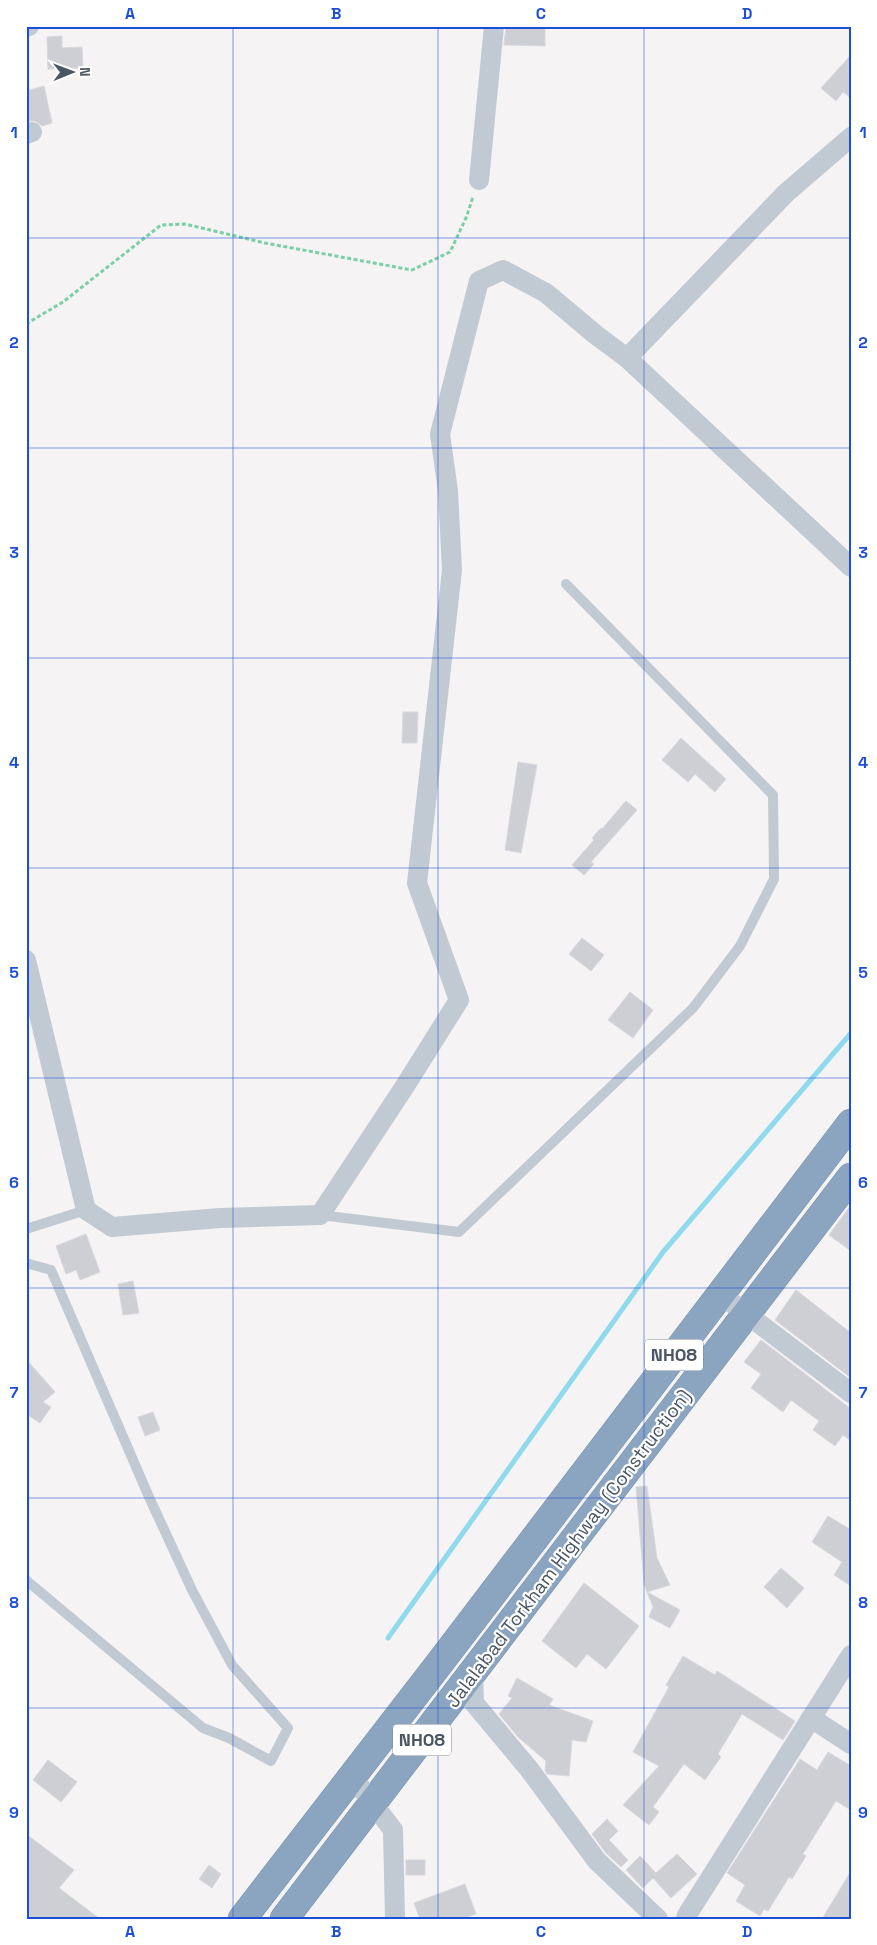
<svg xmlns="http://www.w3.org/2000/svg" width="877" height="1945" viewBox="0 0 877 1945" font-family="'Space Grotesk',sans-serif">
<style>
.lines{fill:none;stroke-linecap:round;stroke-linejoin:round}
.stream{stroke:#90daee;stroke-width:5}
.building{fill:#cdcfd5;stroke:#d7d9de}
.highway-casing{stroke:#7690ad;stroke-width:29}
.path{stroke:#7ad0a6;stroke-width:3;stroke-dasharray:4 2.5;stroke-linecap:butt}
.lane{stroke:#c1cad2;stroke-width:10}
.street{stroke:#c1cad2;stroke-width:20}
.highway{stroke:#8ba5c1;stroke-width:28}
.grid{fill:none;stroke:#1d4ed8;stroke-width:1;stroke-opacity:0.55}
.labels{text-anchor:middle;stroke-width:4.5;stroke-linejoin:round;paint-order:stroke}
.shield{fill:#fff;stroke:#808990;stroke-width:1}
.shield-label{font-size:18px;font-weight:bold;fill:#4a5661}
.street-label{font-size:19px;fill:#4a5661;stroke:#fff}
.neatline{fill:none;stroke:#1d4ed8;stroke-width:2}
.grid-label{font-size:16px;text-anchor:middle;font-weight:bold;fill:#1d4ed8}
</style>
<rect width="100%" height="100%" fill="#f5f3f3"/>
<g class="lines">
<path class="stream" d="M388 1638 663 1252 851 1033"/>
</g>
<g class="building">
<path d="M506 26H545V46L504 45Z"/>
<path d="M62 36V48L82 47 83 68 48 69 47 37Z"/>
<path d="M851 55V98L843 92 836 101 821 88Z"/>
<path d="M44 86 52 123 42 126 35 121H26V91Z"/>
<path d="M403 712H418L417 743H402Z"/>
<path d="M681 738 726 779 715 792 695 774 688 782 662 760Z"/>
<path d="M518 762 537 765 521 853 505 850Z"/>
<path d="M626 801 637 810 591 862 594 864 584 875 572 865 594 840 592 838 601 828 602 829Z"/>
<path d="M582 938 604 955 591 971 569 954Z"/>
<path d="M630 992 653 1010 633 1038 608 1020Z"/>
<path d="M851 1205V1251L829 1235Z"/>
<path d="M86 1234 100 1272 80 1280 76 1270 66 1274 56 1246Z"/>
<path d="M133 1281 139 1313 123 1315 118 1284Z"/>
<path d="M796 1290 851 1333V1378L775 1320Z"/>
<path d="M761 1340 851 1409V1441L843 1435 835 1446 813 1430 819 1421 791 1400 783 1412 751 1388 761 1374 744 1362Z"/>
<path d="M26 1359 55 1392 43 1402 51 1407 40 1423 26 1414Z"/>
<path d="M153 1412 160 1430 145 1436 138 1417Z"/>
<path d="M647 1486 657 1558 670 1585 647 1592 644 1583 636 1487Z"/>
<path d="M828 1516 851 1530V1586L834 1575 842 1562 812 1542Z"/>
<path d="M781 1568 804 1588 787 1608 764 1587Z"/>
<path d="M584 1583 639 1626 606 1669 587 1654 576 1668 542 1641Z"/>
<path d="M647 1592 680 1610 670 1628 649 1617 653 1607Z"/>
<path d="M683 1656 715 1675 717 1671 795 1721 783 1740 742 1714 718 1754 721 1757 705 1780 684 1764 653 1807 659 1812 649 1825 623 1805 659 1766 633 1752 669 1687 666 1685Z"/>
<path d="M517 1678 553 1699 549 1705 593 1721 586 1742 572 1740 569 1776 547 1774 545 1770 546 1761 518 1737 499 1714 512 1698 508 1696Z"/>
<path d="M828 1752 851 1766V1810L836 1801 803 1854 806 1856 792 1879 789 1877 768 1911 764 1909 760 1916 736 1901 745 1885 727 1873 800 1759 817 1770Z"/>
<path d="M48 1760 77 1782 61 1802 33 1780Z"/>
<path d="M607 1819 618 1831 609 1840 628 1860 621 1867 606 1853 592 1834Z"/>
<path d="M26 1834 74 1870 59 1888 100 1919H31L26 1915Z"/>
<path d="M677 1854 697 1874 671 1898 653 1878 643 1888 626 1870 640 1856 656 1873Z"/>
<rect x="406" y="1860" width="19" height="15"/>
<path d="M209 1865 221 1874 212 1888 199 1879Z"/>
<path d="M851 1871V1919H822Z"/>
<path d="M465 1884 476 1914 462 1919H420L414 1903Z"/>
</g>
<g class="lines">
<defs>
<g id="highway">
<path d="M242 1919 442 1660 851 1123"/>
<path d="M284 1919 851 1177"/>
</g>
</defs>
<use href="#highway" class="highway-casing"/>
<path class="path" d="M26 324 63 302 161 225 185 224 265 243 412 270 450 252 466 218 473 197"/>
<g class="lane">
<path d="M320 1215 459 1232 693 1008 740 946 774 879 773 795 566 584"/>
<path d="M26 1229 86 1210"/>
<path d="M26 1263 51 1270 149 1497 192 1590 232 1665 288 1728 271 1761 229 1738 203 1728 26 1580"/>
</g>
<g class="street">
<path d="M26 27 29 26"/>
<path d="M26 134 32 132"/>
<path d="M479 180 494 26"/>
<path d="M627 358 786 193 851 137"/>
<path d="M26 960 86 1210 112 1227 220 1218 320 1215 405 1086 459 1000 417 883 452 570 448 491 440 434 479 281 503 270 546 293 596 335 627 358 851 567"/>
<path d="M720 1294 851 1393"/>
<path d="M473 1672 474 1703 529 1769 597 1861 658 1919"/>
<path d="M811 1718 851 1744"/>
<path d="M352 1776 393 1830 395 1919"/>
<path d="M686 1919 687 1915 851 1655"/>
</g>
<use href="#highway" class="highway"/>
</g>
<path class="grid" d="M233 26V1919M438 26V1919M644 26V1919M26 238H851M26 448H851M26 658H851M26 868H851M26 1078H851M26 1288H851M26 1498H851M26 1708H851"/>
<g class="labels">
<g class="shield">
<rect x="645" y="1339.5" width="58" height="31" rx="4"/>
<rect x="393" y="1724.5" width="58" height="31" rx="4"/>
</g>
<g class="shield-label">
<text x="674" y="1361">NH08</text>
<text x="422" y="1746">NH08</text>
</g>
<g class="street-label">
<text transform="translate(568 1548) rotate(-53)" y="7">Jalalabad Torkham Highway (Construction)</text>
</g>
</g>
<rect width="877" height="1945" fill="none" stroke="#ffffff" stroke-width="55"/>
<g transform="translate(72 72) rotate(89)" stroke="#ffffff" stroke-width="4" paint-order="stroke">
<path d="M0-4L9 19L0 12L-9 19Z" fill="#4a5661"/>
<text y="-8" font-size="14" font-weight="bold" text-anchor="middle" fill="#4a5661">N</text>
</g>
<rect x="28" y="28" width="822" height="1890" class="neatline"/>
<g class="grid-label">
<text x="130" y="19">A</text>
<text x="336" y="19">B</text>
<text x="541" y="19">C</text>
<text x="747" y="19">D</text>
<text x="14" y="138">1</text>
<text x="863" y="138">1</text>
<text x="14" y="348">2</text>
<text x="863" y="348">2</text>
<text x="14" y="558">3</text>
<text x="863" y="558">3</text>
<text x="14" y="768">4</text>
<text x="863" y="768">4</text>
<text x="14" y="978">5</text>
<text x="863" y="978">5</text>
<text x="14" y="1188">6</text>
<text x="863" y="1188">6</text>
<text x="14" y="1398">7</text>
<text x="863" y="1398">7</text>
<text x="14" y="1608">8</text>
<text x="863" y="1608">8</text>
<text x="14" y="1818">9</text>
<text x="863" y="1818">9</text>
<text x="130" y="1937">A</text>
<text x="336" y="1937">B</text>
<text x="541" y="1937">C</text>
<text x="747" y="1937">D</text>
</g>
</svg>
